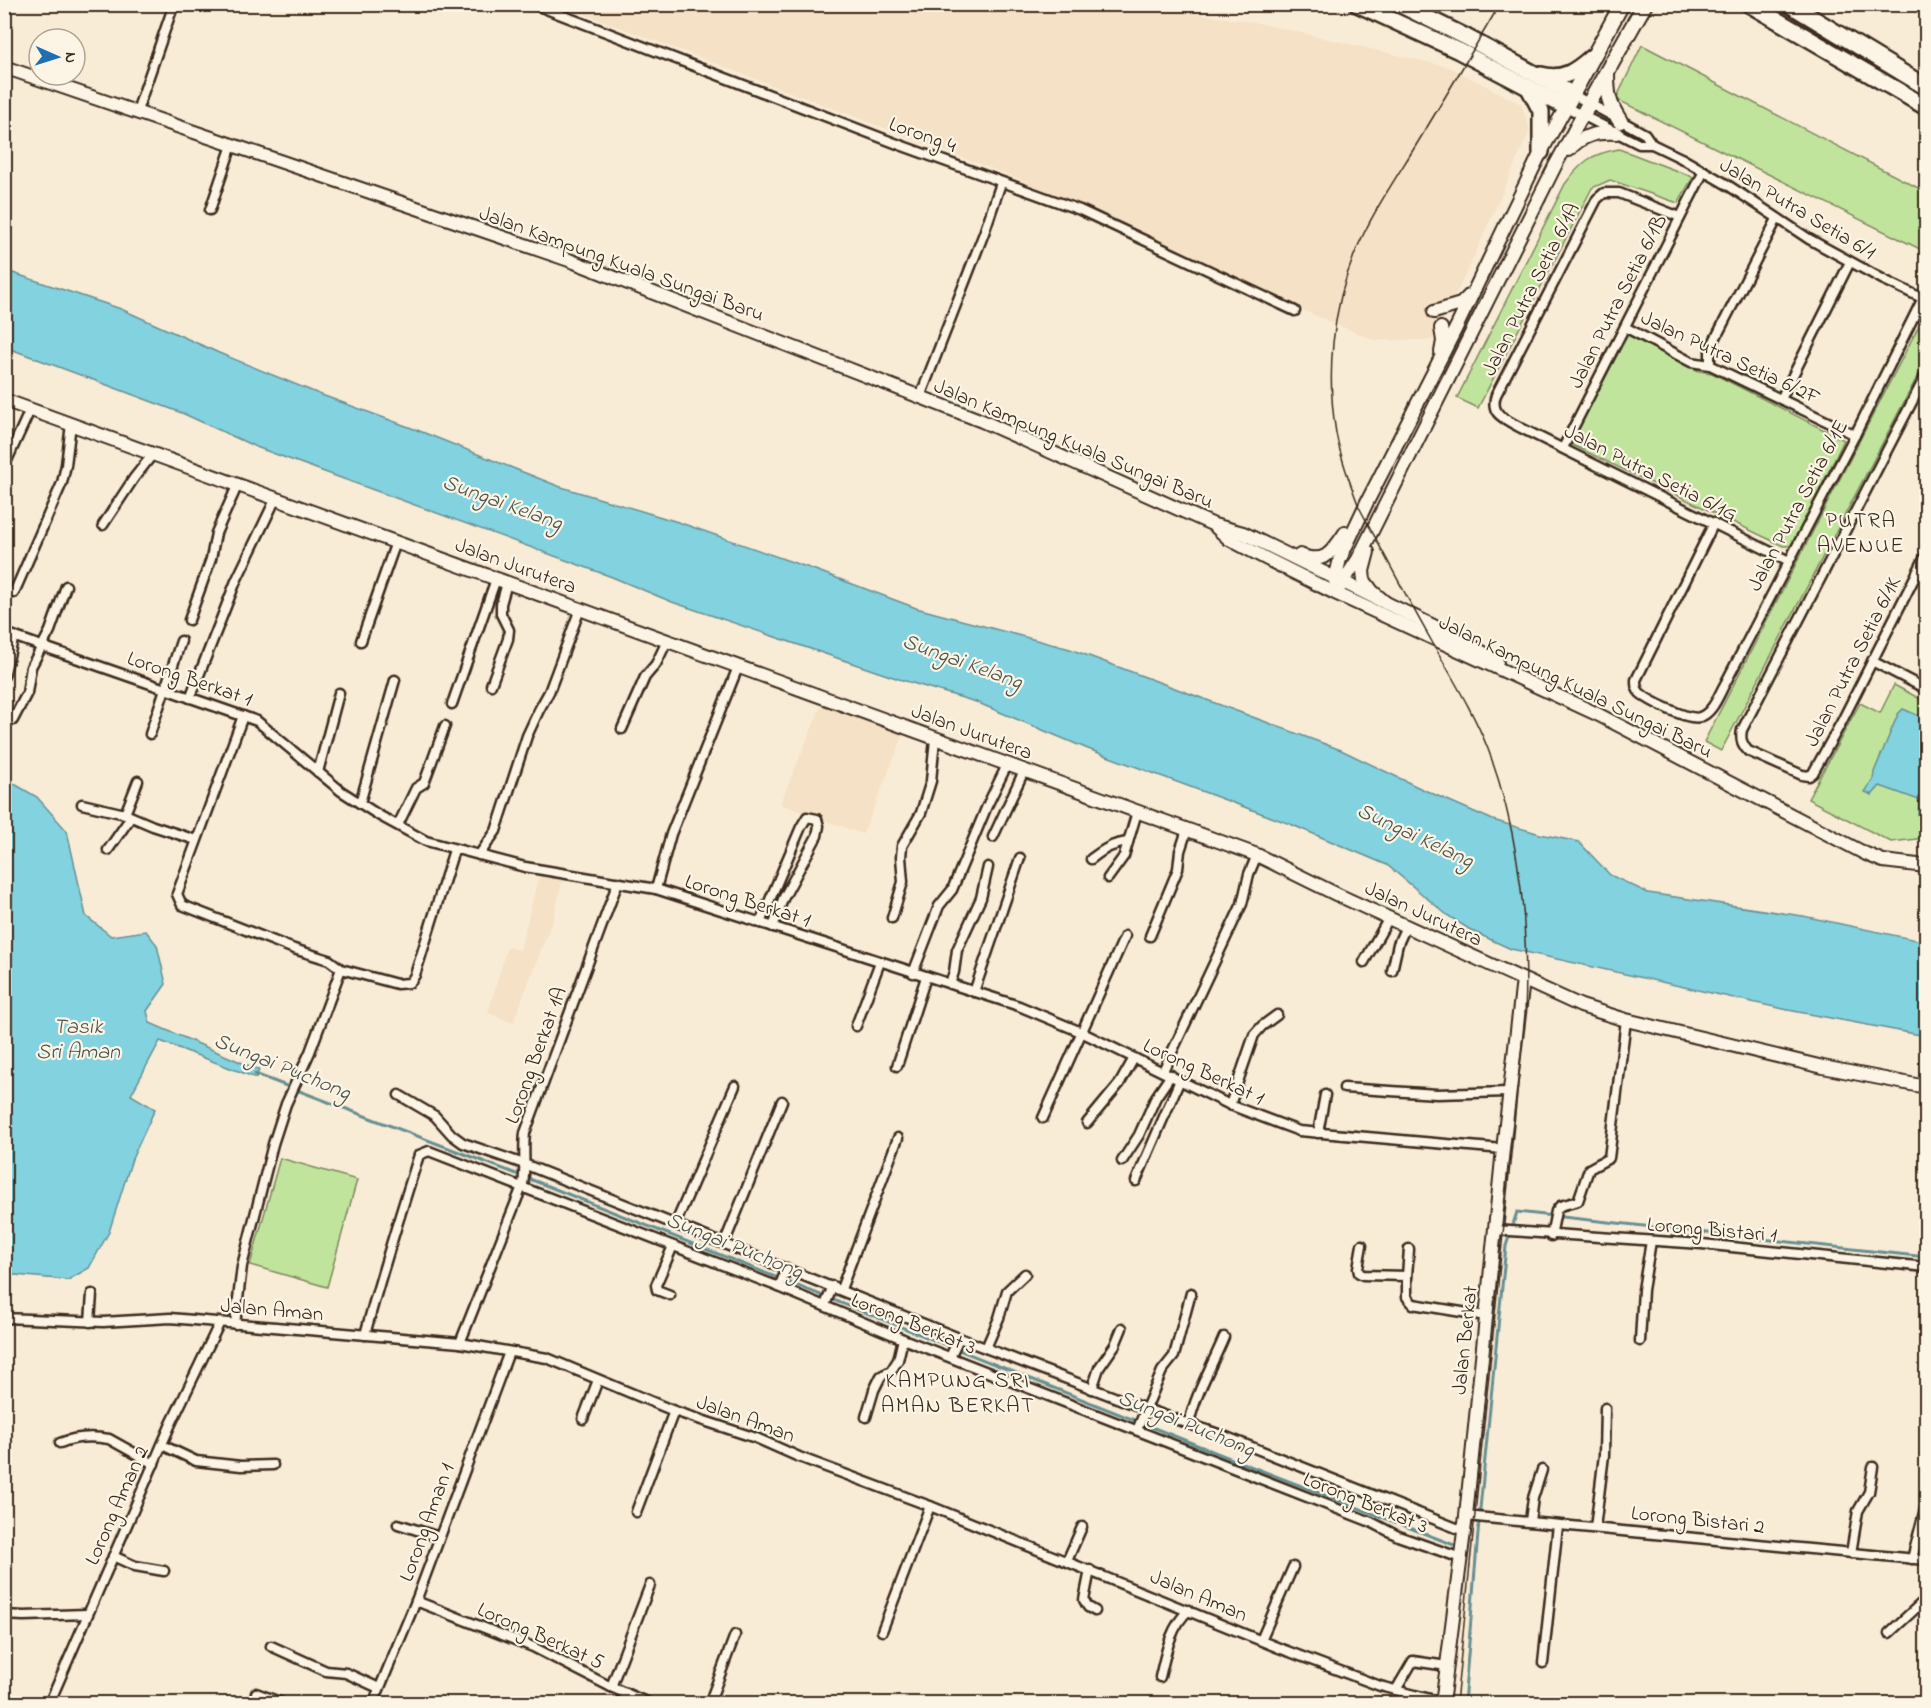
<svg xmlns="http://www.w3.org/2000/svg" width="1931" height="1708" viewBox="0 0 1931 1708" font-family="'Indie Flower',sans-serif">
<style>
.built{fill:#f5e1c5}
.green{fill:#c1e49d;stroke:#7e875e;stroke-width:1.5}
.water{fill:#83d2e0;stroke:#668f92;stroke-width:1.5}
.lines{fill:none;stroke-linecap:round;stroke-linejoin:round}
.stream{stroke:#668f92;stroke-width:3}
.street-casing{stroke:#3b2a1e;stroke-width:13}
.secondary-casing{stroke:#3b2a1e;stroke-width:16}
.primary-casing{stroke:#3b2a1e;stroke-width:18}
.highway-casing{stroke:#3b2a1e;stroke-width:20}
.street{stroke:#fcf5e5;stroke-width:8}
.secondary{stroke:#fcf5e5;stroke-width:12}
.primary{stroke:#fcf5e5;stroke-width:14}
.highway{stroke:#fcf5e5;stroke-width:15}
.tram{stroke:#3b2a1e;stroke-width:1.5}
.labels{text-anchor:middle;stroke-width:4.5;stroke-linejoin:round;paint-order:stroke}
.street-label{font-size:21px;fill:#3b2a1e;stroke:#fcf5e5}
.water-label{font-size:22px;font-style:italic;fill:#4d544e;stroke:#fcf5e5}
.neighbourhood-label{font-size:22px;letter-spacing:1.5px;fill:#3b2a1e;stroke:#fcf5e5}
</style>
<rect width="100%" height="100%" fill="#f9ecd6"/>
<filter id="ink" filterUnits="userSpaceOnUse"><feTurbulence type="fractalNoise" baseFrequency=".0167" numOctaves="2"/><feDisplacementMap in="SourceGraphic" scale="12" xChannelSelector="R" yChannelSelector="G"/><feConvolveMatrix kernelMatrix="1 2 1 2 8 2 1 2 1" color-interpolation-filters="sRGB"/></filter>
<g filter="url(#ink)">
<g class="built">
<path d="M561 5H1136L1259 23 1449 67 1521 104 1530 130 1469 268 1432 340H1374L1309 313 1016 178Z"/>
<path d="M822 704 904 734 863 834 780 804Z"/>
<path d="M540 871 563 878 554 916 513 1023 488 1013 507 947 520 950Z"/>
</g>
<g class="green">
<path d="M1642 45 1926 192V252L1616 99Z"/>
<path d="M1619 149 1693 177 1678 203 1610 180 1592 188 1478 408 1457 398 1565 184C1582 161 1591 154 1619 149Z"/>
<path d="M1926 312V360L1721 751 1704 742Z"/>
<path d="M1628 335 1699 371 1712 373 1844 440 1794 542 1790 546H1783L1570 444Z"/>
<path d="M1894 685 1926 702V838L1891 842 1808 799 1860 703 1880 713Z"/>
<path d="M280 1158 357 1180 327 1287 250 1265Z"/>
</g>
<g class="water">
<path d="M4 270 121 309 219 353 319 394 417 430 558 486 678 522 818 571 916 608 1070 649 1341 750 1422 789 1493 820 1540 834 1579 842 1610 875 1648 893 1803 916 1926 942V1036L1788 1010 1511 949 1472 931 1447 915 1387 865 1290 824 1088 749 976 702 899 679 672 602 612 577 256 447 182 413 5 347Z"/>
<path d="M1903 709 1926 719V823H1922L1918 818 1919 800 1880 786 1872 795 1865 792 1873 780 1874 772 1898 714Z"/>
<path d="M4 778 37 797 67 831 86 916 111 936 146 931 157 945 166 984 147 1011 150 1023 259 1070 256 1078 160 1041 131 1095 155 1109 132 1159 109 1232 89 1268 68 1280 5 1274Z"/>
</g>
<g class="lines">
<g class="stream">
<path d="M255 1074 540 1183 1242 1463 1454 1545"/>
<path d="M1464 1704 1480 1509 1506 1246 1517 1212 1926 1257"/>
</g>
<defs>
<g id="street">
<path d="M533 4 900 145 1080 210 1295 311"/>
<path d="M1572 94 1645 134 1652 144"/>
<path d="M1566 107 1639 144H1652L1681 158 1726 184 1809 239 1884 280 1926 300"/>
<path d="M137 111 174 4"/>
<path d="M210 210 232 145"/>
<path d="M1680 217 1619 193H1604L1597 199 1496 395C1489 415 1506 419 1521 428L1789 561"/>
<path d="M1625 327 1691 362 1710 365 1855 435"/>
<path d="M1710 365V349L1777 219"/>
<path d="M1926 375 1742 730C1740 739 1742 744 1748 751L1802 775 1809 776 1813 773 1841 723 1926 555"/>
<path d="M920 397 984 233 1001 183"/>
<path d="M1781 399 1850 262"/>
<path d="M1563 448 1704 171"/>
<path d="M4 467 30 410"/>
<path d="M1714 523 1636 680C1636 685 1636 689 1640 693 1649 701 1689 721 1700 717 1713 713 1719 694 1725 684L1855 435 1923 298"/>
<path d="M103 525 134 478 153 454"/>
<path d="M14 593 62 483 66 465 71 424"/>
<path d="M189 620 211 559 216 533 238 484"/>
<path d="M4 633 257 721 341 791 380 816 426 841 525 867 656 889 1019 1006 1081 1032 1230 1105 1299 1131 1503 1149"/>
<path d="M361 641 396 542"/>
<path d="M1872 661 1926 689"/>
<path d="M4 676 14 636"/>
<path d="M491 685 508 639 509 630 501 614V604L507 583"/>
<path d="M190 698 236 581 276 498"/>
<path d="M452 704 496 579"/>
<path d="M243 716 177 894 182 905 294 949 329 960 341 969 397 984 409 983 412 980 415 975 454 850"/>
<path d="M4 718 13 720 27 693 31 667 50 631 66 586"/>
<path d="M622 729 645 677 656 664 667 641"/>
<path d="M150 734 181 641"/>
<path d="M318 772 339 693"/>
<path d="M360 803 395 680"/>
<path d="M82 804 125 814 153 826 196 840"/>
<path d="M125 814 138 781"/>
<path d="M398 825 416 788 424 783 445 726"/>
<path d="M993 837 1024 771"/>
<path d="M108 850 131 817"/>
<path d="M479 855 496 831 527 736 539 710 549 692 580 609"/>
<path d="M1091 859C1104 849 1112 844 1128 842"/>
<path d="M1108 878 1124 856 1137 812"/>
<path d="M656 889 671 834 738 667"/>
<path d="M892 918 903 882 901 857 902 846 921 813 931 781 935 739"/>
<path d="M760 923 801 827 807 817 817 819 819 826 817 836 783 899 773 927"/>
<path d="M1150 936 1178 869 1180 851 1187 830"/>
<path d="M1364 962 1389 918"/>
<path d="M1392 971 1398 944 1406 926"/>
<path d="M913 973 939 906 952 890 987 806 1007 765"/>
<path d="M950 984 954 972 957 950 981 898 988 867"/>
<path d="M974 992 1020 858"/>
<path d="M856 1026 880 962"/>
<path d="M897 1066 926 977"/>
<path d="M1163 1071 1242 904 1249 874 1257 855"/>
<path d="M1344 1088 1437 1094 1509 1092"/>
<path d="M399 1095 435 1116 452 1135 463 1143 524 1164 959 1338 1146 1409 1224 1436 1464 1531"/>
<path d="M1230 1105 1254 1035 1262 1026 1277 1015"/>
<path d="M1043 1118 1125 936"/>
<path d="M1087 1123 1120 1083 1134 1058"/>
<path d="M1318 1133 1325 1095"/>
<path d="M1122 1161 1139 1135 1156 1097 1171 1075"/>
<path d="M1136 1181 1180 1080"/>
<path d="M675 1225 735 1086"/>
<path d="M1495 1230 1702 1244 1926 1267"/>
<path d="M1551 1236 1556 1211 1560 1206 1578 1201 1589 1169 1609 1158 1626 1020"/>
<path d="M724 1244 782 1101"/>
<path d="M1362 1245 1358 1268 1359 1273 1363 1275 1407 1276V1297L1413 1304 1486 1316"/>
<path d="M1407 1276 1409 1249"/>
<path d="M779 1287 787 1268"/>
<path d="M841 1289 898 1138"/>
<path d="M670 1295 657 1290 656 1285 673 1246"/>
<path d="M825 1305 833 1286"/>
<path d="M4 1318 103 1322 170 1318 460 1343 547 1358 674 1411 756 1438 799 1457 930 1506 1279 1648 1380 1686 1442 1702"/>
<path d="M90 1322 92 1294"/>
<path d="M235 1324 242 1266 273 1144 286 1104 310 1052 341 969"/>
<path d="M365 1335C381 1274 400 1215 419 1155L429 1151 779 1287 903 1339 1371 1522 1398 1536 1461 1558"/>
<path d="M1640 1341 1643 1290 1651 1241"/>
<path d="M460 1343 523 1184C526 1167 523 1150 525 1133L618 882"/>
<path d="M986 1348 999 1318 1007 1291 1025 1274"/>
<path d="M950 1357 959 1338"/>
<path d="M1092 1389 1099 1368 1115 1345 1122 1328"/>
<path d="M866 1417 874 1390 881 1376 891 1371 898 1360 903 1339"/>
<path d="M583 1419 598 1380"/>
<path d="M1189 1424C1195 1394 1212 1366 1224 1337"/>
<path d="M1137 1430 1162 1371 1174 1356 1191 1293"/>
<path d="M60 1443C75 1437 93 1436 109 1439L154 1464"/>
<path d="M162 1445 196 1461 241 1466 273 1465"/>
<path d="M636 1512 674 1411"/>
<path d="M1466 1516 1926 1560"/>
<path d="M1530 1521 1533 1498 1542 1470"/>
<path d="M398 1524 439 1537"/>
<path d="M1595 1528 1604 1455 1605 1408"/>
<path d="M1851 1553 1858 1511 1869 1492 1873 1467"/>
<path d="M113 1556 135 1566 164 1571"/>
<path d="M1912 1559 1926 1505"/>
<path d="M1067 1561 1082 1527"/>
<path d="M1090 1570 1084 1600 1088 1607 1095 1611"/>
<path d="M416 1601 533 1647 611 1687 651 1704"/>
<path d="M4 1615 24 1616 87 1614"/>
<path d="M882 1631 930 1506"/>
<path d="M1889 1633 1926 1599"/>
<path d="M1261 1640 1293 1567"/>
<path d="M271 1646 326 1671 346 1673 379 1688"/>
<path d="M1543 1663 1558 1525"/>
<path d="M1160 1677C1166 1653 1170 1627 1189 1610"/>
<path d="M611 1687 650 1585"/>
<path d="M1396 1690 1413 1661 1447 1666"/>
<path d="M256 1693 285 1704"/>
<path d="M49 1704 170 1426 220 1322"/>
<path d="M373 1704 416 1601 509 1352"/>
<path d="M621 1704 626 1693"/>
<path d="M709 1704 735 1635"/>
</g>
<g id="secondary">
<path d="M4 67 569 260 982 421 1214 525 1243 533 1386 603"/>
<path d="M1569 150C1582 135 1596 132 1616 133"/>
<path d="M1434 312 1461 304 1470 295"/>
<path d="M1441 352 1443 341 1441 328"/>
<path d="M4 400 1257 855 1338 895 1581 1006 1626 1020 1823 1067 1926 1087"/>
<path d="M1216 527 1229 539 1265 558 1335 593 1599 715 1866 854 1883 861 1926 866"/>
<path d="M1368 552 1363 571 1364 580 1372 591 1386 603 1458 638 1497 661"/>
<path d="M1300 555C1325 565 1332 552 1345 533"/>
<path d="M1335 581 1347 576 1358 559 1556 164 1582 116"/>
<path d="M1342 585 1336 575 1340 559 1367 502 1456 328 1541 152 1566 107"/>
<path d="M1442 1704 1466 1516 1503 1149 1523 980"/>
</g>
<g id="primary">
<path d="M1607 73C1607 94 1608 103 1620 121"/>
<path d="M1568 103 1622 4"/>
<path d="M1582 116 1645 4"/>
</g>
<g id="highway">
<path d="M1357 4 1459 51 1566 107"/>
<path d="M1399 4 1466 37 1572 94"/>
<path d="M1749 4 1926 107"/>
<path d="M1789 4 1926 87"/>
<path d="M1541 75C1563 81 1576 71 1592 57"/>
<path d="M1529 88 1541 111V152"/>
</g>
</defs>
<use href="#street" class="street-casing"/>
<use href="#secondary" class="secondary-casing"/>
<use href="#primary" class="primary-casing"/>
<use href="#highway" class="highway-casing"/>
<use href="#street" class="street"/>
<use href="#secondary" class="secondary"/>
<use href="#primary" class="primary"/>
<use href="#highway" class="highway"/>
<path class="tram" d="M1456 1704 1525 1014C1529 923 1520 835 1488 749 1473 711 1451 676 1431 640 1406 596 1383 552 1359 507 1350 483 1341 459 1336 433 1326 374 1332 309 1355 253 1371 214 1396 178 1418 142 1446 96 1473 50 1500 4"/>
</g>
</g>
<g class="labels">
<g class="street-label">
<text transform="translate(923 134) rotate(20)" y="7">Lorong 4</text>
<text transform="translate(1798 208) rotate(31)" y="7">Jalan Putra Setia 6/1</text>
<text transform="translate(622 263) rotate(20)" y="7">Jalan Kampung Kuala Sungai Baru</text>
<text transform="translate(1530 289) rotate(-63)" y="7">Jalan Putra Setia 6/1A</text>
<text transform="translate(1617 301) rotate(-63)" y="7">Jalan Putra Setia 6/1B</text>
<text transform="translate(1731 357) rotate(25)" y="7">Jalan Putra Setia 6/2F</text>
<text transform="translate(1074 443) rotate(23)" y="7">Jalan Kampung Kuala Sungai Baru</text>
<text transform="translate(1651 472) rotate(27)" y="7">Jalan Putra Setia 6/1G</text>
<text transform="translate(1797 505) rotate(-62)" y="7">Jalan Putra Setia 6/1E</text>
<text transform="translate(516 565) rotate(20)" y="7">Jalan Jurutera</text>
<text transform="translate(1852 661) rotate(-63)" y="7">Jalan Putra Setia 6/1K</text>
<text transform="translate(190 678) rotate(19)" y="7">Lorong Berkat 1</text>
<text transform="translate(1576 686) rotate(26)" y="7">Jalan Kampung Kuala Sungai Baru</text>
<text transform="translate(972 731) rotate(20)" y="7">Jalan Jurutera</text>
<text transform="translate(748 900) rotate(18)" y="7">Lorong Berkat 1</text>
<text transform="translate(1424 913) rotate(25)" y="7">Jalan Jurutera</text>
<text transform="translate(535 1055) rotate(-70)" y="7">Lorong Berkat 1A</text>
<text transform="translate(1204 1071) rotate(25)" y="7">Lorong Berkat 1</text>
<text transform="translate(1712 1229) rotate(5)" y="7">Lorong Bistari 1</text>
<text transform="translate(272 1309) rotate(5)" y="7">Jalan Aman</text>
<text transform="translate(914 1323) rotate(22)" y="7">Lorong Berkat 3</text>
<text transform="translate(1464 1340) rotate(-84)" y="7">Jalan Berkat</text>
<text transform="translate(746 1418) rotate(20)" y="7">Jalan Aman</text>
<text transform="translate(1366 1502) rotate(22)" y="7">Lorong Berkat 3</text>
<text transform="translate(116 1505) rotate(-66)" y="7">Lorong Aman 2</text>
<text transform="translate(1698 1519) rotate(6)" y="7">Lorong Bistari 2</text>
<text transform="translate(426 1522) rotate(-70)" y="7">Lorong Aman 1</text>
<text transform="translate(1199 1595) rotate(23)" y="7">Jalan Aman</text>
<text transform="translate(541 1635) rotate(24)" y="7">Lorong Berkat 5</text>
</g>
<g class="water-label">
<text transform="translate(503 501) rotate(20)" y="8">Sungai Kelang</text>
<text transform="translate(963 660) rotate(20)" y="8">Sungai Kelang</text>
<text transform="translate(1416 834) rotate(25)" y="8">Sungai Kelang</text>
<text x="78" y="1033">Tasik<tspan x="78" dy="25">Sri Aman</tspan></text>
<text transform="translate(283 1065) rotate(22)" y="8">Sungai Puchong</text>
<text transform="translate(735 1244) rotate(22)" y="8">Sungai Puchong</text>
<text transform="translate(1187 1422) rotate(22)" y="8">Sungai Puchong</text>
</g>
<g class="neighbourhood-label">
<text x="1861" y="527">PUTRA<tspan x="1861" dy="25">AVENUE</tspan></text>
<text x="958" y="1387">KAMPUNG SRI<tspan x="958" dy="25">AMAN BERKAT</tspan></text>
</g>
</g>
<rect width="1931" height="1708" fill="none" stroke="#fcf5e5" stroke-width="24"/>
<rect x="12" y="12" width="1907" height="1684" fill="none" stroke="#3b2a1e" stroke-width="2" filter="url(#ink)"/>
<g transform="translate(57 57) rotate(93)"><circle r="28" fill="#fcf5e5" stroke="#afa495" stroke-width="1.5"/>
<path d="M0-4.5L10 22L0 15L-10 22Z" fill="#1f6fb2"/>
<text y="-9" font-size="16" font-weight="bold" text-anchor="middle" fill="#3b2a1e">N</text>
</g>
</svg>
